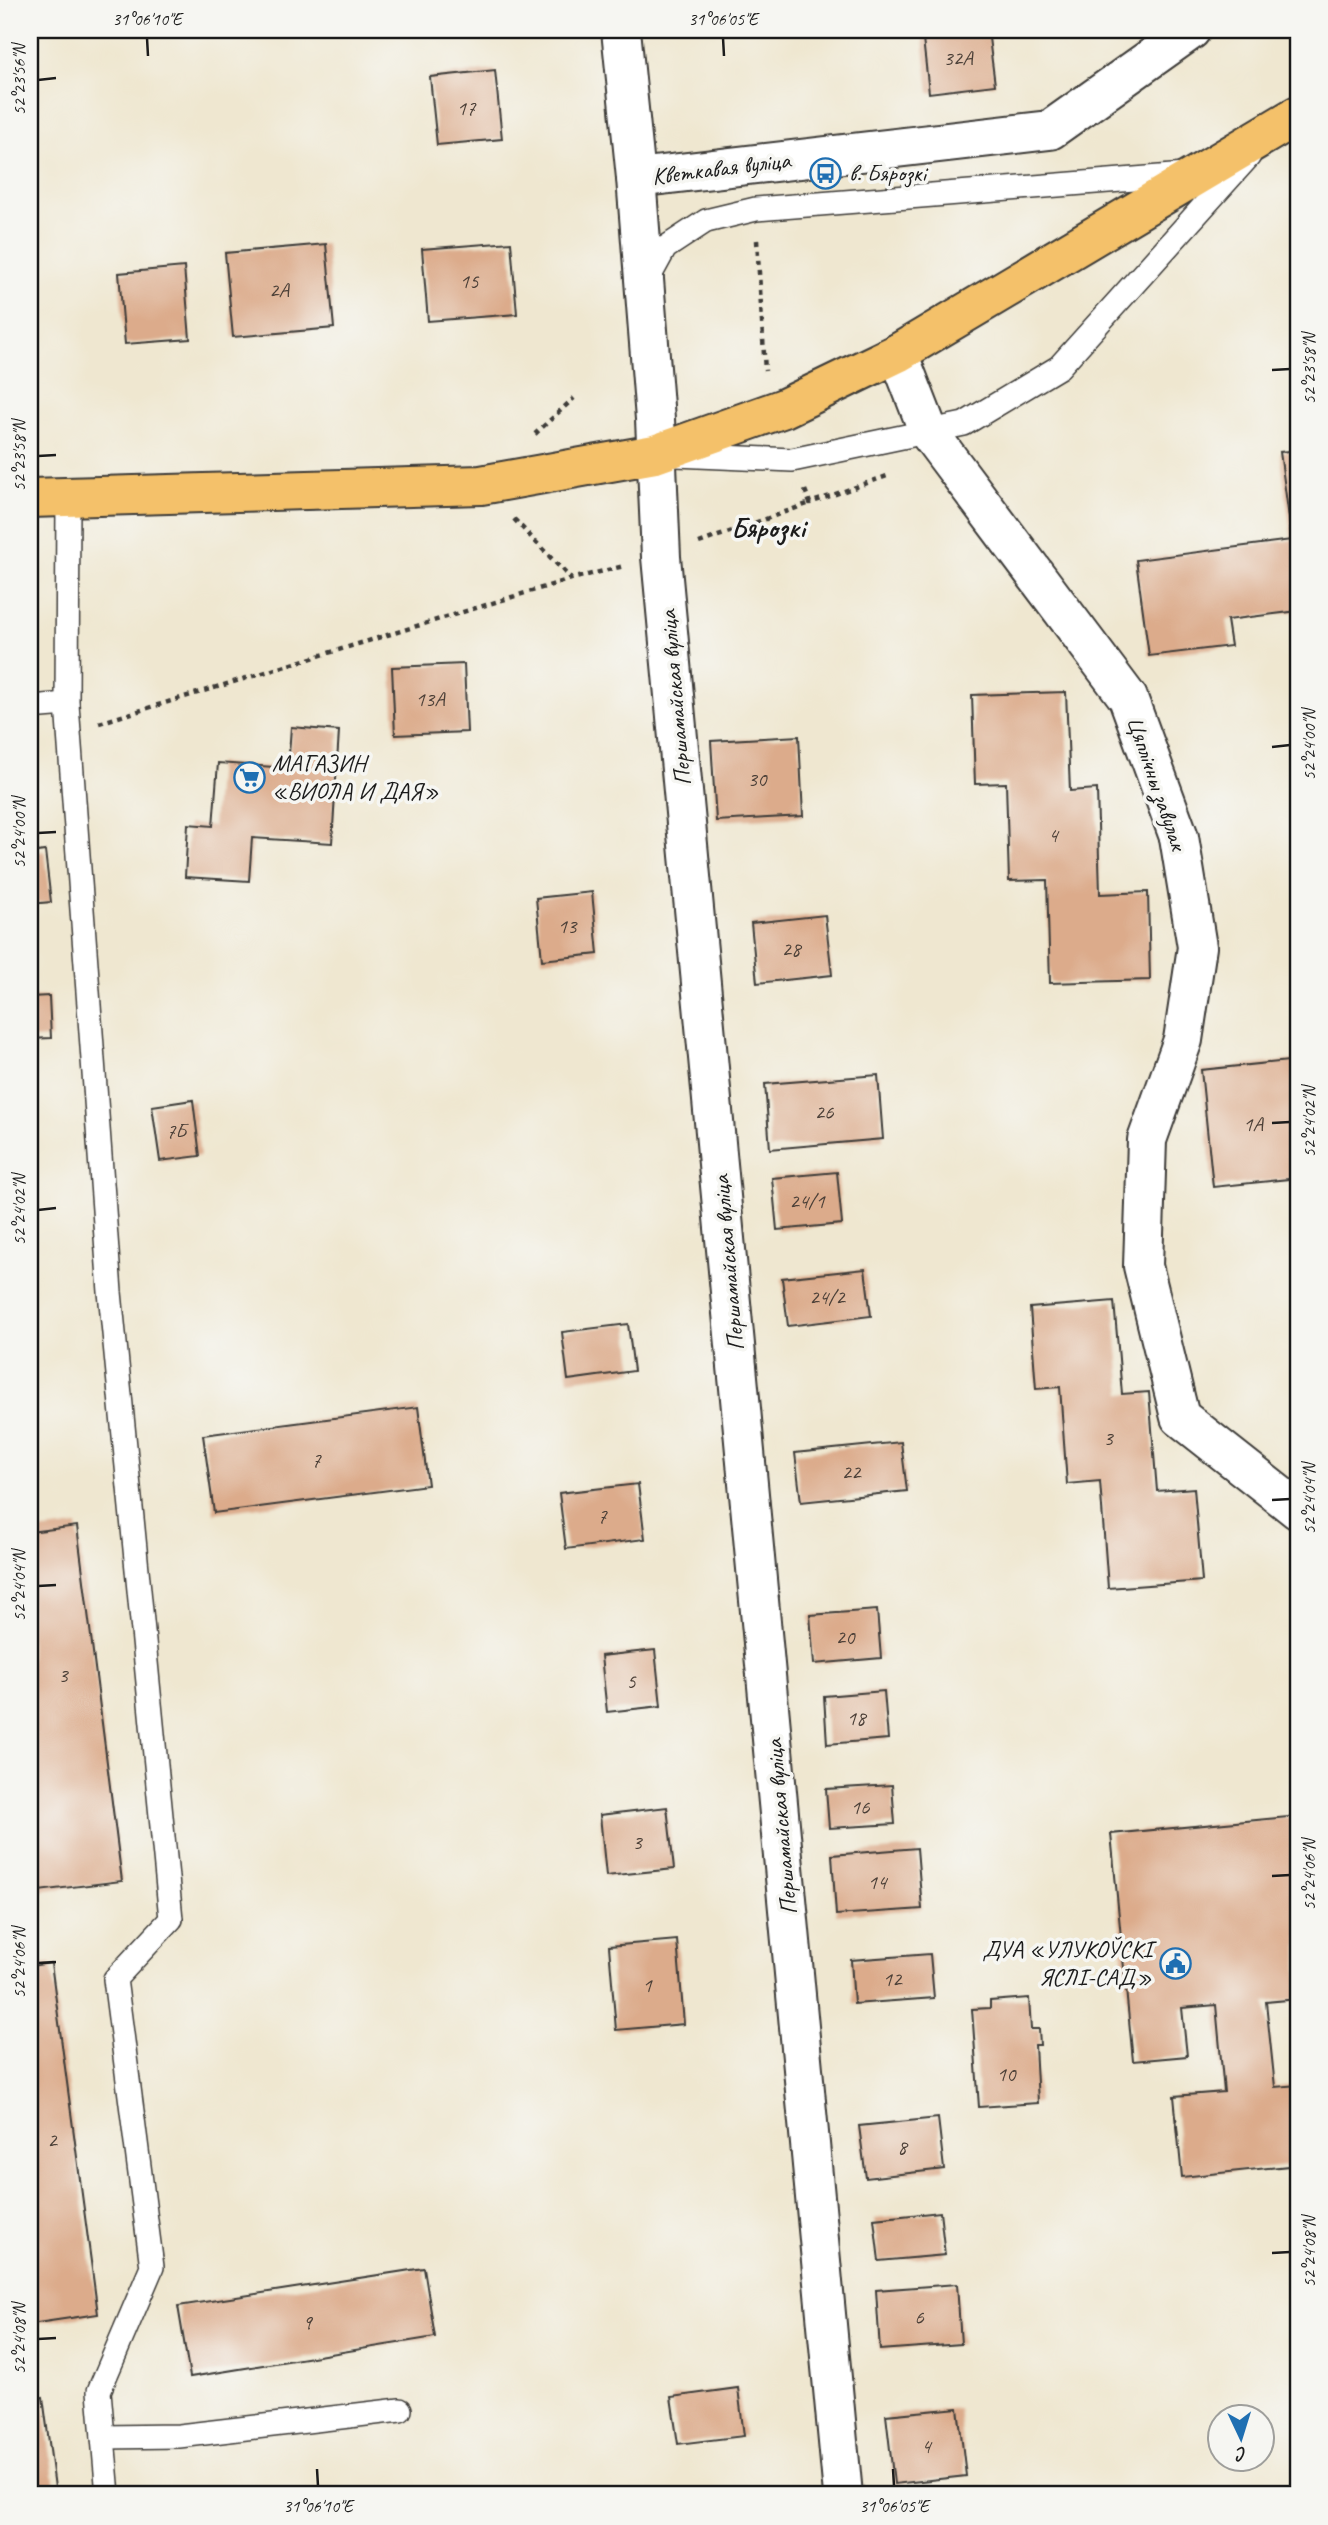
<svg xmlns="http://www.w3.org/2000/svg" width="1328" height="2525" viewBox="0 0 1328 2525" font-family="Caveat,sans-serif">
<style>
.building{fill:#dcab8b}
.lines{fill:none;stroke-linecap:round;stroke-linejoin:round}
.service-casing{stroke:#3c3a37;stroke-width:26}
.minor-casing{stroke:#3c3a37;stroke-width:42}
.primary-casing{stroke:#3c3a37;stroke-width:42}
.path{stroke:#3c3a37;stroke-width:4.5;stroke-dasharray:5 5;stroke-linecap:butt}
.service{stroke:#fff;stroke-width:23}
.minor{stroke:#fff;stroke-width:38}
.primary{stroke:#f4c16a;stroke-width:38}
.ticks{fill:none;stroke:#1c1c1c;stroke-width:2.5}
.labels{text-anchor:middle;stroke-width:7;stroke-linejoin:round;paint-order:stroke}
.number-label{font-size:21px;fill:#4c4038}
.street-label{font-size:24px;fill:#1c1c1c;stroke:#f6f6f2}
.poi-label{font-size:24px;fill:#1c1c1c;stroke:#f6f6f2;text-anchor:start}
.quarter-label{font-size:28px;font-weight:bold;fill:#1c1c1c;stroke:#f6f6f2}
.neatline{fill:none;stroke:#1c1c1c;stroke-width:2.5}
.ticks-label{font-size:18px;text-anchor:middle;fill:#1c1c1c}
</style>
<rect width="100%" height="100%" fill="#f6f6f2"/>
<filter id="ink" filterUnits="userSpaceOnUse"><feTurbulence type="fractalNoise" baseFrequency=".0143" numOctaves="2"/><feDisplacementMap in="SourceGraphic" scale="14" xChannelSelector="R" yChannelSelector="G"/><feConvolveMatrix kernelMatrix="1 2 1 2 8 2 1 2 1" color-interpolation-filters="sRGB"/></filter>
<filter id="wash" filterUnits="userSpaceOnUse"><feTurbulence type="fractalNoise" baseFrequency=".00686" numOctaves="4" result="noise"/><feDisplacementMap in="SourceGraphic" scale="28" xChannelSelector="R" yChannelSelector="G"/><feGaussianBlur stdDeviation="1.57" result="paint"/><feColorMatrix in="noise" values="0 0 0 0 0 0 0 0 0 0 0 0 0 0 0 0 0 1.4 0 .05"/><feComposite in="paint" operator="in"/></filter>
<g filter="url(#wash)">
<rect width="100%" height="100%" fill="#efe7d0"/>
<g id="blocks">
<g class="building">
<path d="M922 30H988L995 85 929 93Z"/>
<path d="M495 70 502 139 437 145 430 77Z"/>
<path d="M511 242 517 314 428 321 422 249Z"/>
<path d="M326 244 334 328 233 337 225 253Z"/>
<path d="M184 267 190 339 125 344 119 273Z"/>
<path d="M1298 450V611L1227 620 1231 646 1149 656 1136 560 1292 540 1280 452Z"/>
<path d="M464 664 467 732 395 735 392 667Z"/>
<path d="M1066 692 1070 791 1097 789 1100 894 1148 892 1150 980 1050 983 1047 880 1009 881 1006 783 975 784 972 695Z"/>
<path d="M291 727 339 731 332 843 252 838 249 881 185 877 188 824 213 826 218 763 288 768Z"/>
<path d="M799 736 803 816 716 821 711 741Z"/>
<path d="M45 851 51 902 30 904V853Z"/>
<path d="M592 892 598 954 542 960 536 898Z"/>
<path d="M825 915 832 975 757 983 751 923Z"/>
<path d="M49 996 51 1038 30 1039V997Z"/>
<path d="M1298 1060V1178L1213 1187 1201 1070Z"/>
<path d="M878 1075 883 1139 770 1149 765 1084Z"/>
<path d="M193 1100 200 1156 160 1161 152 1106Z"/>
<path d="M837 1172 842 1224 777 1230 772 1178Z"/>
<path d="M865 1269 871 1316 788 1326 782 1278Z"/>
<path d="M1114 1301 1122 1394 1149 1392 1157 1491 1194 1488 1202 1581 1108 1588 1100 1481 1067 1484 1060 1387 1036 1389 1030 1308Z"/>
<path d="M628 1324 634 1371 568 1380 562 1332Z"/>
<path d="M418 1407 428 1485 214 1513 203 1435Z"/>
<path d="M901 1442 907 1491 801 1502 795 1453Z"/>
<path d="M638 1484 645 1539 566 1549 559 1493Z"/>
<path d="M77 1526 122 1881 39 1891 30 1818V1532Z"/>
<path d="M877 1610 881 1658 814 1664 810 1615Z"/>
<path d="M655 1650 661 1706 607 1712 601 1656Z"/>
<path d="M884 1691 888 1739 827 1744 824 1696Z"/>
<path d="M892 1785 895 1824 829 1828 826 1789Z"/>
<path d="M667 1807 674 1869 606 1876 600 1815Z"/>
<path d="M1298 1816V1999L1266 2002 1275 2087 1298 2085V2165L1182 2177 1174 2096 1224 2092 1216 2005 1182 2008 1187 2056 1133 2061 1111 1834Z"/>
<path d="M917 1848 922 1909 836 1915 832 1855Z"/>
<path d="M677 1940 684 2024 616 2030 609 1946Z"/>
<path d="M930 1954 934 1998 854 2004 851 1960Z"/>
<path d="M51 1963 98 2314 30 2324V1966Z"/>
<path d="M1029 1998 1031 2029H1039L1040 2045H1035L1038 2103 979 2107 972 2009 990 2008V2001Z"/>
<path d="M938 2118 944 2169 866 2178 859 2126Z"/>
<path d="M940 2212 945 2255 879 2261 874 2219Z"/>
<path d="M424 2268 435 2337 190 2377 178 2306Z"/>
<path d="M957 2284 961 2344 880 2350 876 2290Z"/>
<path d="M738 2388 744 2436 678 2444 671 2397Z"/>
<path d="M43 2397 56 2495H30V2399Z"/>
<path d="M958 2408 966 2476 894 2484 886 2415Z"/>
</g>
</g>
</g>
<g filter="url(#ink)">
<use href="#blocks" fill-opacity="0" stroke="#3c3a37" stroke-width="2"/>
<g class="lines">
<defs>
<g id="service">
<path d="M647 281 665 248 706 221 756 209 1185 175"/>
<path d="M676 455 792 460 964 424 1059 367 1249 156"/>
<path d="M68 497 67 704 69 732 110 1292 171 1919 115 1979 152 2267 99 2391 108 2495"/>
<path d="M30 707 67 704"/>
<path d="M103 2437 179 2436 400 2410"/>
</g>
<g id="minor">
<path d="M621 30 636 178 655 419 661 557 843 2495"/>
<path d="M636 178 1050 130 1191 30"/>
<path d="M898 353 929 433 1128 698 1179 837 1197 947 1183 1040 1147 1140 1143 1266 1180 1417 1298 1510"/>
</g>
<path id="primary" d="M30 498 481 485 655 454 784 408 898 353 1298 115"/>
</defs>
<use href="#service" class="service-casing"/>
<use href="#minor" class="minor-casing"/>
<use href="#primary" class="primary-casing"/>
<g class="path">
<path d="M757 240 765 371"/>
<path d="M535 434 574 398"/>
<path d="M805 490 810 503 887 476"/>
<path d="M514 519 571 579"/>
<path d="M699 543 810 503"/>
<path d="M99 723 571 579 624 566"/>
</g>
<use href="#service" class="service"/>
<use href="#minor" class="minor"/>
<use href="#primary" class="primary"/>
</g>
</g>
<path class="ticks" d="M147 38 148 56M723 38 724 56M38 80 56 78M1272 370 1290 369M38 456 56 455M1272 747 1290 745M38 833 56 832M1272 1123 1290 1122M38 1210 56 1208M1272 1500 1290 1499M38 1586 56 1585M1272 1876 1290 1875M38 1963 56 1962M1272 2253 1290 2252M38 2339 56 2338M317 2469 318 2486M893 2469 894 2486"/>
<defs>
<symbol id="bus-ring" viewBox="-11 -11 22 22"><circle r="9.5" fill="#f6f6f2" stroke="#1f6fb2" stroke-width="1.5"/><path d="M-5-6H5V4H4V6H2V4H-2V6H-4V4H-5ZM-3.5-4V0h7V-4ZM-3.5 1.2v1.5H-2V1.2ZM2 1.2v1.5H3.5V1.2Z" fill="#1f6fb2"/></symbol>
<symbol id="supermarket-ring" viewBox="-11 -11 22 22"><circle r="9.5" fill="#f6f6f2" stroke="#1f6fb2" stroke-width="1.5"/><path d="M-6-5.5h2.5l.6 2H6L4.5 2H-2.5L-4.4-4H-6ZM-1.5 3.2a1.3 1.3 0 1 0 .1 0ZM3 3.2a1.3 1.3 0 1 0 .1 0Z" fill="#1f6fb2"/></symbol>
<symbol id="civic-ring" viewBox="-11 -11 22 22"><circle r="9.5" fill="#f6f6f2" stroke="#1f6fb2" stroke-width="1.5"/><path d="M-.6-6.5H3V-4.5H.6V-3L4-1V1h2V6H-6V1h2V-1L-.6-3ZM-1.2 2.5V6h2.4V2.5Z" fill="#1f6fb2"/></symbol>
</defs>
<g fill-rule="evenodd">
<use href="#bus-ring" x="808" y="156" width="35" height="35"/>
<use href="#supermarket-ring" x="232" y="760" width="35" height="35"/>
<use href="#civic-ring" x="1158" y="1946" width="35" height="35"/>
</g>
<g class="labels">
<g class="number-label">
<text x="958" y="65">32А</text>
<text x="466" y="115">17</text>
<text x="469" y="288">15</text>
<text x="279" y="297">2А</text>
<text x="430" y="706">13А</text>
<text x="757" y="786">30</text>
<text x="1053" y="842">4</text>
<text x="567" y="933">13</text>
<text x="791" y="956">28</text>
<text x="824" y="1119">26</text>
<text x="1253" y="1131">1А</text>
<text x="176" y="1138">7Б</text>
<text x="807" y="1208">24/1</text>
<text x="827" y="1304">24/2</text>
<text x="1108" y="1445">3</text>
<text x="316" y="1467">7</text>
<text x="851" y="1479">22</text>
<text x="602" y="1523">7</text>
<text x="845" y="1644">20</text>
<text x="63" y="1682">3</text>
<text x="631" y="1688">5</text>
<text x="856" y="1725">18</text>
<text x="860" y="1814">16</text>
<text x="637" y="1849">3</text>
<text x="877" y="1889">14</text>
<text x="892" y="1986">12</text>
<text x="647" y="1992">1</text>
<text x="1006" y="2081">10</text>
<text x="52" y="2147">2</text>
<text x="902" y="2154">8</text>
<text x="919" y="2324">6</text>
<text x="307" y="2329">9</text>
<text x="926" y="2453">4</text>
</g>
<g class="street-label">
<text transform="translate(721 168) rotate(-7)" y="8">Кветкавая вуліца</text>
<text transform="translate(675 698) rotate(-95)" y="8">Першамайская вуліца</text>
<text transform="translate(1157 783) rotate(71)" y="8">Цяплічны завулак</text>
<text transform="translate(728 1263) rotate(-95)" y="8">Першамайская вуліца</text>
<text transform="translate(781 1827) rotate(-95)" y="8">Першамайская вуліца</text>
</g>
<g class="poi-label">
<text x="849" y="181">в. Бярозкі</text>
<text x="272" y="771">МАГАЗИН<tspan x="272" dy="28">«ВИОЛА И ДАЯ»</tspan></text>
<text x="1152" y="1957" text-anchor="end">ДУА «УЛУКОЎСКІ<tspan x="1152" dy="28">ЯСЛІ-САД»</tspan></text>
</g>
<g class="quarter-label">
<text x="768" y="537">Бярозкі</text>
</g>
</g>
<rect width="1328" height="2525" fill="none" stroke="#f6f6f2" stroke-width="77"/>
<g transform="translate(1241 2438) rotate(176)"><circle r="33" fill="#f6f6f2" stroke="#9f9f9c" stroke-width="2"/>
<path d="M0-5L12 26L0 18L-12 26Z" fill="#1f6fb2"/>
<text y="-10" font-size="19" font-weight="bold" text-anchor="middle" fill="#1c1c1c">С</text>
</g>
<rect x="38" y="38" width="1252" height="2448" class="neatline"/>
<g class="ticks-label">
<text x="147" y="25">31°06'10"E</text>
<text x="723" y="25">31°06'05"E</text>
<text transform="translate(19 80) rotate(-90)" y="6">52°23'56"N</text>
<text transform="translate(1309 369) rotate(-90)" y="6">52°23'58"N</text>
<text transform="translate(19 456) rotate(-90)" y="6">52°23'58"N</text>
<text transform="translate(1309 745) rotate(-90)" y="6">52°24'00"N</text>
<text transform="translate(19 833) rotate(-90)" y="6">52°24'00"N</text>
<text transform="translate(1309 1122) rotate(-90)" y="6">52°24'02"N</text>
<text transform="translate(19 1210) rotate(-90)" y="6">52°24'02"N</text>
<text transform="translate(1309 1499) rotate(-90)" y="6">52°24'04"N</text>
<text transform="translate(19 1586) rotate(-90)" y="6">52°24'04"N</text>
<text transform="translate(1309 1875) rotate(-90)" y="6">52°24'06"N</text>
<text transform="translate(19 1963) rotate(-90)" y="6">52°24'06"N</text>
<text transform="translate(1309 2252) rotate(-90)" y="6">52°24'08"N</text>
<text transform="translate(19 2339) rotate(-90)" y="6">52°24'08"N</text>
<text x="318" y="2512">31°06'10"E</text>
<text x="894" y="2512">31°06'05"E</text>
</g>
</svg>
